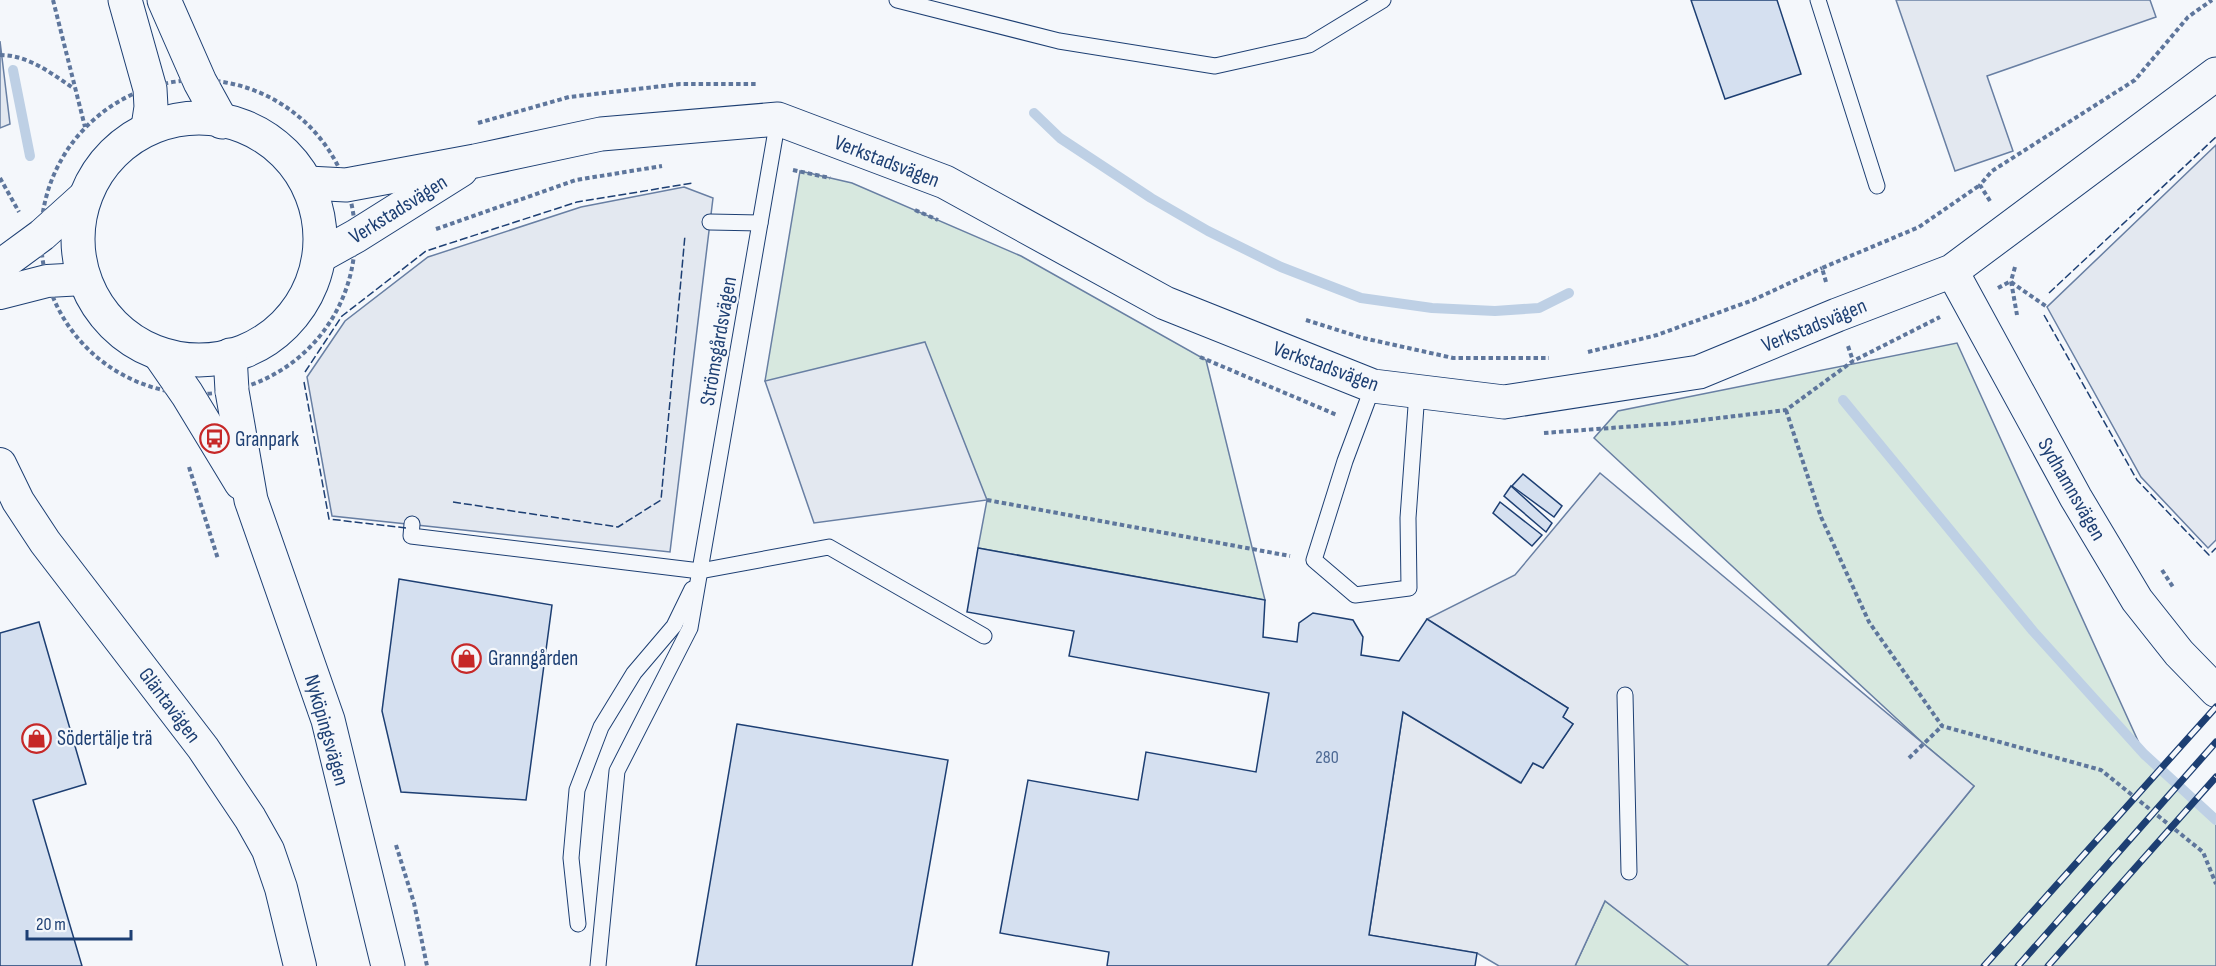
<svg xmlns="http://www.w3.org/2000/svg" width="2216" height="966" viewBox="0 0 2216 966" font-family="'Sofia Sans Condensed',sans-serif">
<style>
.green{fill:#d7e8df;stroke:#687fa3;stroke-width:1.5}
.parking{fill:#e3e8f0;stroke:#687fa3;stroke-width:1.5}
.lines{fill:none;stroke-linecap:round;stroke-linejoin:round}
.stream{stroke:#bed0e5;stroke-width:10}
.building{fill:#d5e0f0;stroke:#1d3f73;stroke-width:1.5}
.lane-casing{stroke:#1d3f73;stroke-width:17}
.street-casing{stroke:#1d3f73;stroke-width:34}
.secondary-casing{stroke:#1d3f73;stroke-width:35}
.path{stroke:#5e769c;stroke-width:4;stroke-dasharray:4.5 3;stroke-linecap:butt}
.lane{stroke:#f4f7fb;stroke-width:15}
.street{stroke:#f4f7fb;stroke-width:32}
.secondary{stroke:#f4f7fb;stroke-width:33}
.rail-casing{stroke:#1d3f73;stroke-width:7}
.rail{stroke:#f4f7fb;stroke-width:4.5;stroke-dasharray:14;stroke-linecap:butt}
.fence{stroke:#1d3f73;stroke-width:1.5;stroke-dasharray:8 3;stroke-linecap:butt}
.labels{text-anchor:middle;stroke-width:4.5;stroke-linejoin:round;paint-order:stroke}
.number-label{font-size:18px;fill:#4b6792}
.street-label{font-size:21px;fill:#1d3f73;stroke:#f4f7fb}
.poi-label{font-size:21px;fill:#1d3f73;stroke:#f4f7fb;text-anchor:start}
</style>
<rect width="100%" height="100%" fill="#f4f7fb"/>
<g class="green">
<path d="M800 171 852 183 1021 256 1206 360 1265 600 978 548 987 500 765 381Z"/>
<path d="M1957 343 2144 754 2216 820V966H1827L1974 786 1924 744 1594 438 1618 411Z"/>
<path d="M1605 901 1691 966H1575Z"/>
</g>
<g class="parking">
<path d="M1896 0H2150L2156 17 1987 76 2013 151 1955 171Z"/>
<path d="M0 41 10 124 0 128Z"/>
<path d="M2216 145V540L2208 548 2141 477 2047 307Z"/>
<path d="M684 187 713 198 670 552 332 516 307 377 345 321 428 257 581 207Z"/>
<path d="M925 342 987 500 814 523 765 381Z"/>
<path d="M1600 473 1974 786 1827 966H1689L1605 901 1575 966H1499L1477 953 1369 935 1403 712 1520 783 1533 763 1543 768 1573 724 1563 717 1568 708 1427 619 1515 575Z"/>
</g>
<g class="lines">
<g class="stream">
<path d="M13 70 30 156"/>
<path d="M1034 113 1060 138 1151 198 1208 231 1281 267 1361 298 1432 308 1495 311 1539 308 1569 293"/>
<path d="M1843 400 2033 631 2144 754 2216 820"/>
</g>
</g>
<g class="building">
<path d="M1691 0H1777L1801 74 1725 99Z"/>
<path d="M1523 474 1562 506 1554 517 1512 486Z"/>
<path d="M1511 486 1552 523 1546 532 1504 496Z"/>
<path d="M1500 502 1542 535 1532 546 1493 513Z"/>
<path d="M978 548 1265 600 1263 637 1297 642 1299 623 1313 613 1353 620 1363 637 1361 655 1399 661 1427 619 1568 708 1563 717 1573 724 1543 768 1533 763 1521 783 1403 712 1369 935 1477 953 1475 966H1107L1109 952 1000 933 1028 780 1138 800 1146 752 1256 772 1269 693 1069 656 1074 631 967 612Z"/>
<path d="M399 579 552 605 526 800 401 792 382 711Z"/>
<path d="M39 622 86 784 33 800 82 966H0V633Z"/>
<path d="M737 724 948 760 912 966H696Z"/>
</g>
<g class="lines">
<defs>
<g id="lane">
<path d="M897 0 1059 41 1215 66 1309 45 1383 0"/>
<path d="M1818 0 1877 186"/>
<path d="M710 222 760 223"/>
<path d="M1373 386 1345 461 1314 560 1355 595 1409 588 1408 518 1417 392"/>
<path d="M412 524 411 536 700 571 829 547 984 636"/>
<path d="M1625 695 1629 872"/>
<path d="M578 924 571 858 577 790 601 727 634 673 674 626 692 589"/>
<path d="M598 966 617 771 690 628 778 119"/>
</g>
<g id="street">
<path d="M0 266 42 235 83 198"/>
<path d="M1952 271 2076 498 2137 600 2179 653 2216 691"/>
<path d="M0 293 47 281 84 279"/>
<path d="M0 464 18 501 45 542 203 748 250 818 268 850 281 888 300 966"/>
</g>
<g id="secondary">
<path d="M125 0 150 89 151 107 148 127"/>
<path d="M164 0 200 82 222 122"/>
<circle cx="199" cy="239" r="121"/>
<path d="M308 183 346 185 475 161 601 134 778 119 945 182 1165 303 1373 386 1504 402 1699 372 1837 315 1952 271 2216 74"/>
<path d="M320 256 356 236 461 170"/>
<path d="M160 355 187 394 241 483"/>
<path d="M230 355 232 391 251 500 328 720 388 966"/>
</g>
</defs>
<use href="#lane" class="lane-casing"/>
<use href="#street" class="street-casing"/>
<use href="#secondary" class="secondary-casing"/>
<g class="path">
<path d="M53 0 85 127"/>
<path d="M0 55C28 55 51 73 73 88"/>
<circle cx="198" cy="237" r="157"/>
<path d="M478 123 569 97 680 84H757"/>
<path d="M793 170 830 178"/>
<path d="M0 178 19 212"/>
<path d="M1990 201 1980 185 1992 171 2135 80 2188 17 2212 0"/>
<path d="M915 210 938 220"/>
<path d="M436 229 576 180 662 166"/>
<path d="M2015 267 2011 281 2017 315"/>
<path d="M1826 282 1822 268 1919 227 1980 185"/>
<path d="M2011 282 2047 307"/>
<path d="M1998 288 2011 281"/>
<path d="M1306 320 1363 338 1453 358H1549"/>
<path d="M1848 346 1853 361"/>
<path d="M1588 352 1657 335 1753 300 1822 268"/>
<path d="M1200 357 1337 415"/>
<path d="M1786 410 1821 517 1869 622 1942 726 2101 770 2203 852 2216 884"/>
<path d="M1544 433 1677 423 1786 410 1853 361 1940 317"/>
<path d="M189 467 218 559"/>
<path d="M987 500 1290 556"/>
<path d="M2162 570 2173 587"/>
<path d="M1909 758 1942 726"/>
<path d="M396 845 414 903 427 966"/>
</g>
<use href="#lane" class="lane"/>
<use href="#street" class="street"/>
<use href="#secondary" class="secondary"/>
<defs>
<g id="rail">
<path d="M1984 966 2216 707"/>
<path d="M2018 966 2216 742"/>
<path d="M2048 966 2216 777"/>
</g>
</defs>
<use href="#rail" class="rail-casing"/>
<use href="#rail" class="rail"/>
<g class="fence">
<path d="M2049 293 2216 137"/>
<path d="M2044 315 2137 480 2209 555 2216 548"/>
<path d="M305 372 342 316 426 251 577 202 693 183"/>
<path d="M304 382 329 519 406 528"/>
<path d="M453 502 618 527 661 500 685 235"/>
</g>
</g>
<defs>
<symbol id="bus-ring" viewBox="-11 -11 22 22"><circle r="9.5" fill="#f4f7fb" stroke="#c62828" stroke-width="1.5"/><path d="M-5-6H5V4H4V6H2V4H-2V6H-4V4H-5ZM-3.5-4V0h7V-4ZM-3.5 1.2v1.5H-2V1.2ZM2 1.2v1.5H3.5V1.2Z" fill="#c62828"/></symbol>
<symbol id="shop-ring" viewBox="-11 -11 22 22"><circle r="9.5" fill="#f4f7fb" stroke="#c62828" stroke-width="1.5"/><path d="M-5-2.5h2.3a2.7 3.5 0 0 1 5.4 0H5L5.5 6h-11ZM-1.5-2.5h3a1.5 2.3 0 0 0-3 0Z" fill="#c62828"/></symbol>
</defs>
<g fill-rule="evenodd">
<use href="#bus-ring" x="198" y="422" width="33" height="33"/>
<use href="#shop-ring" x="450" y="642" width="33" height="33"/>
<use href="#shop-ring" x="20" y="722" width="33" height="33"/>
</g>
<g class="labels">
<g class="number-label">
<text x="1327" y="763">280</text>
</g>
<g class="street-label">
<text transform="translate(887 161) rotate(21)" y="7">Verkstadsvägen</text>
<text transform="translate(398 209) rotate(-32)" y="7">Verkstadsvägen</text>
<text transform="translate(1814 325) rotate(-22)" y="7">Verkstadsvägen</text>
<text transform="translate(718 341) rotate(-80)" y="7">Strömsgårdsvägen</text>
<text transform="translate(1326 366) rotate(20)" y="7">Verkstadsvägen</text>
<text transform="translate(2072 489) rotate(60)" y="7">Sydhamnsvägen</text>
<text transform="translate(170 705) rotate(53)" y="7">Gläntavägen</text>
<text transform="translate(327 730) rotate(74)" y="7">Nyköpingsvägen</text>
</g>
<g class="poi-label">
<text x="235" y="446">Granpark</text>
<text x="488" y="665">Granngården</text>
<text x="57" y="745">Södertälje trä</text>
</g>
</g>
<path d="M27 930v9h104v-9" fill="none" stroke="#1d3f73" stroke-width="3"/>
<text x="36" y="930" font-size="18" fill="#1d3f73" stroke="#f4f7fb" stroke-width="4.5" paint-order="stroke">20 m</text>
</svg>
